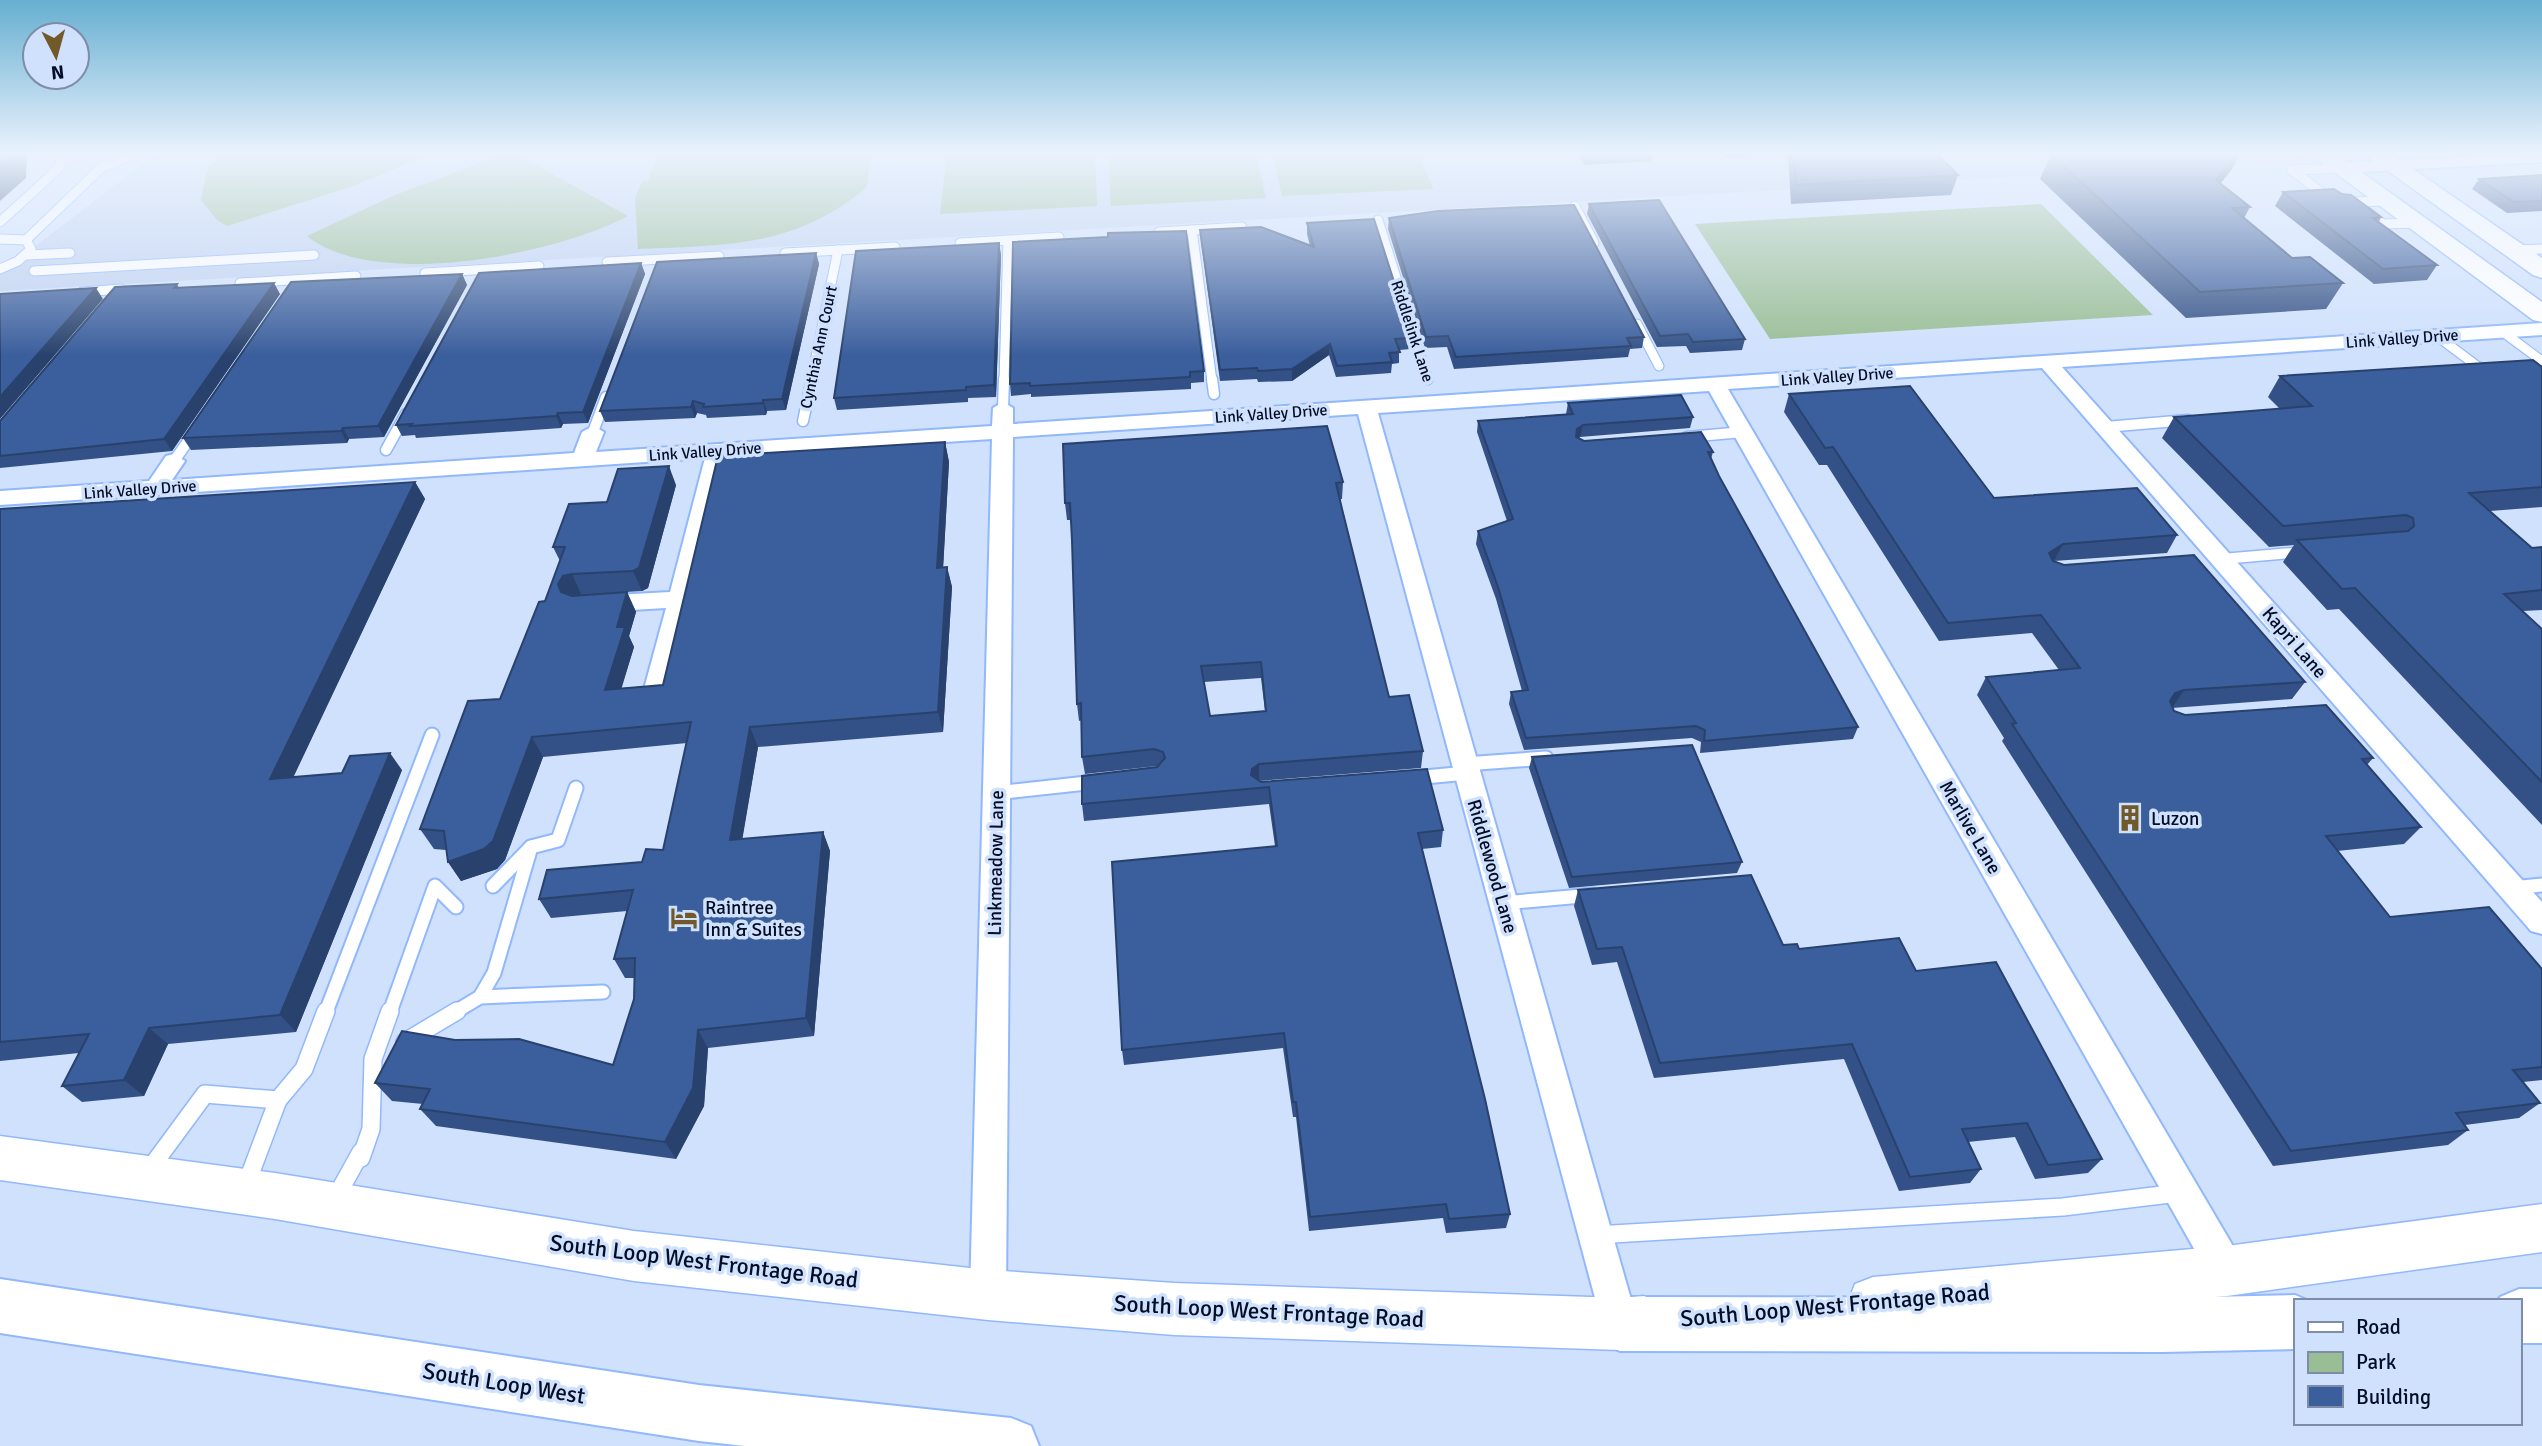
<svg xmlns="http://www.w3.org/2000/svg" width="2542" height="1446" viewBox="0 0 2542 1446" font-family="Signika,sans-serif">
<style>
.built{fill:#bfd1f0}
.green{fill:#99bd94}
.lines{fill:none;stroke-linecap:round;stroke-linejoin:round}
.lane-far3-casing{stroke:#91b8fd;stroke-width:11}
.lane-far2-casing{stroke:#91b8fd;stroke-width:13}
.lane-far1-casing{stroke:#91b8fd;stroke-width:17}
.lane-casing{stroke:#91b8fd;stroke-width:20}
.street-casing{stroke:#91b8fd;stroke-width:4}
.secondary-casing{stroke:#91b8fd;stroke-width:3}
.highway-casing{stroke:#91b8fd;stroke-width:4}
.lane-far3{stroke:#fff;stroke-width:9}
.lane-far2{stroke:#fff;stroke-width:10}
.lane-far1{stroke:#fff;stroke-width:13}
.lane{stroke:#fff;stroke-width:17}
.street{fill:#fff;fill-rule:evenodd}
.secondary{fill:#fff;fill-rule:evenodd}
.highway{fill:#fff;fill-rule:evenodd}
.wall{fill:#335186;fill-rule:evenodd}
.shaded-wall{fill:#29426d}
.building{fill:#3b5e9c;stroke:#29426d;stroke-width:2;fill-rule:evenodd}
.labels{text-anchor:middle;stroke-width:7;stroke-linejoin:round;paint-order:stroke}
.far-street-label{font-size:16px;fill:#030d26;stroke:#d0e1fd}
.street-label{font-size:19px;fill:#030d26;stroke:#d0e1fd}
.poi-label{font-size:19px;fill:#030d26;stroke:#d0e1fd;text-anchor:start}
.near-street-label{font-size:23px;fill:#030d26;stroke:#d0e1fd}
</style>
<rect width="100%" height="100%" fill="#d0e1fd"/>
<path class="built" d="M162 153H2301L2309 160 0 291V273L139 167Z"/>
<g class="green">
<path d="M223 153H434L350 187 227 226 217 220 201 200 207 170Z"/>
<path d="M659 153H871L867 187C795 248 726 245 638 249L635 198 642 181 648 180Z"/>
<path d="M947 153H1095L1097 206 940 214Z"/>
<path d="M1108 153H1256L1266 198 1111 206Z"/>
<path d="M1272 153H1419L1433 189 1282 196Z"/>
<path d="M518 155 628 216C557 254 375 291 307 236L395 195 498 156Z"/>
<path d="M2041 204 2153 315 1770 339 1695 224Z"/>
</g>
<g class="lines">
<defs>
<g id="lane-far3">
<path d="M2330 199 2292 170 2340 168"/>
<path d="M2385 201 2354 202 2383 224 2416 223"/>
<path d="M1575 206 1594 243"/>
<path d="M1378 220 1428 380"/>
<path d="M0 222 59 168 63 153"/>
<path d="M1192 230 1212 381"/>
<path d="M1159 232 1242 227"/>
<path d="M0 239 26 240 31 249 18 261 0 269"/>
<path d="M26 240 102 167 137 153"/>
<path d="M960 243 1059 237"/>
<path d="M2513 250 2542 249"/>
<path d="M785 253 895 247"/>
<path d="M26 255 70 253"/>
<path d="M607 262 719 256"/>
<path d="M34 271 314 255"/>
<path d="M425 273 539 266"/>
<path d="M240 283 356 276"/>
<path d="M82 292 121 289"/>
<path d="M1637 324 1659 366"/>
<path d="M2503 332 2542 361"/>
<path d="M2437 336 2477 366 2489 370"/>
<path d="M811 381 838 250"/>
<path d="M1004 381 1008 240"/>
</g>
<g id="lane-far2">
<path d="M1212 379 1214 394"/>
<path d="M1003 408 1004 379"/>
<path d="M803 421 812 379"/>
<path d="M2105 427 2188 420"/>
<path d="M593 432 606 397"/>
<path d="M1687 437 1743 432"/>
<path d="M386 450 406 414"/>
<path d="M174 461 196 430"/>
<path d="M2222 559 2302 552"/>
</g>
<g id="lane-far1">
<path d="M1465 764 1546 758"/>
<path d="M1414 778 1467 773"/>
<path d="M996 793 1096 782"/>
<path d="M493 886 531 847"/>
<path d="M2512 888 2542 885"/>
<path d="M1503 903 1593 895"/>
<path d="M480 997 603 992"/>
<path d="M326 1012 432 735"/>
<path d="M390 1012 435 886 456 907"/>
<path d="M455 1012 480 997 494 973 531 847 558 840 576 788"/>
</g>
<g id="lane">
<path d="M405 1042 457 1011"/>
<path d="M278 1100 304 1069 326 1011"/>
<path d="M361 1158 371 1129 373 1059 390 1011"/>
<path d="M149 1170 205 1094 278 1100 246 1185"/>
<path d="M336 1197 361 1152"/>
<path d="M1596 1235 2063 1207 2178 1193"/>
</g>
<g id="street">
<path d="M2542 153V162L2340 173 2332 168 2340 163Z"/>
<path d="M2542 323V335L2062 367 2542 902V934L2531 931 2042 368 1728 389 2240 1258 2245 1271 2240 1284 2227 1289 2214 1284 1709 391 1378 413 1638 1324 1633 1337 1620 1342 1607 1337 1602 1324 1358 414 1013 437 1006 1295 1001 1308 988 1313 975 1308 970 1295 992 439 727 456 670 689 666 695 657 698 648 695 644 689 666 608 597 612 588 610 585 604 588 598 597 596 670 592 705 458 0 505V491L149 481 166 456 174 454 185 461 172 480 574 453 582 432 593 426 604 432 596 452 992 426 993 408 1003 402 1013 408V424Z"/>
</g>
<g id="secondary">
<path d="M2309 153H2335L2542 302V322L2533 320Z"/>
<path d="M2363 153H2390L2542 258V278L2533 275Z"/>
<path d="M0 1136 275 1173 634 1231 988 1270 1174 1283 1620 1298 1644 1296 1662 1304 1670 1322 1662 1340 1644 1348 1620 1350 1174 1335 988 1320 634 1281 275 1219 0 1180Z"/>
<path d="M2542 1204V1252L2227 1296 1873 1327 1855 1320 1848 1302 1855 1284 1873 1277 2227 1246Z"/>
</g>
<g id="highway">
<path d="M0 1279 699 1385 1011 1418 1031 1426 1039 1446H745L699 1441 0 1333Z"/>
<path d="M2519 1289H2542V1343H2519V1301H2498L2500 1297Z"/>
<path d="M2295 1295 2309 1301H2295V1349L2162 1352 1620 1351 1601 1343 1593 1324 1601 1305 1620 1297 2162 1298Z"/>
</g>
</defs>
<use href="#lane-far3" class="lane-far3-casing"/>
<use href="#lane-far2" class="lane-far2-casing"/>
<use href="#lane-far1" class="lane-far1-casing"/>
<use href="#lane" class="lane-casing"/>
<use href="#street" class="street-casing"/>
<use href="#secondary" class="secondary-casing"/>
<use href="#highway" class="highway-casing"/>
<use href="#lane-far3" class="lane-far3"/>
<use href="#lane-far2" class="lane-far2"/>
<use href="#lane-far1" class="lane-far1"/>
<use href="#lane" class="lane"/>
<use href="#street" class="street"/>
<use href="#secondary" class="secondary"/>
<use href="#highway" class="highway"/>
</g>
<g class="wall">
<path d="M1578 153H1652L1651 161 1585 165Z"/>
<path d="M1722 153H1936L1958 175 1951 195 1791 204 1788 154 1726 157Z"/>
<path d="M2070 153H2240L2232 169 2220 184 2250 207 2244 218 2292 258 2343 283 2326 309 2186 318 2040 179 2051 154Z"/>
<path d="M2542 175V211L2507 213 2472 189 2479 179Z"/>
<path d="M2283 192 2342 194 2381 217 2379 222 2437 265 2427 280 2374 284 2275 206Z"/>
<path d="M1589 204 1745 339 1742 350 1690 353 1686 346 1657 347 1587 214Z"/>
<path d="M1389 218 1644 337 1642 348 1630 349 1628 357 1454 369 1447 347 1425 348 1388 229Z"/>
<path d="M1307 223 1412 338 1411 349 1399 350V363L1392 364 1391 373 1336 377 1329 355 1292 381 1258 382 1257 379 1220 381 1201 241 1200 230 1310 246 1307 234Z"/>
<path d="M816 253 819 264 786 410 767 411 766 415 707 418 706 415 697 413 695 418 605 422 600 411Z"/>
<path d="M1001 254 996 397 968 398V402L837 410 834 398Z"/>
<path d="M641 263 645 274 588 423 563 424 561 428 416 438 415 435 402 436 396 425Z"/>
<path d="M462 274 467 285 384 437 349 439 347 443 191 450 183 438Z"/>
<path d="M177 284 179 288 280 294 172 451 0 468V421Z"/>
<path d="M2542 367V507L2490 511 2532 548 2542 547V610L2523 611 2542 629V825L2339 609 2327 610 2283 562 2294 545 2269 547 2162 438 2174 417 2280 409 2268 397 2280 376Z"/>
<path d="M1204 371V382L1191 383V389L1031 397V394L1011 396 1010 384Z"/>
<path d="M1789 394 1994 498 2177 535 2167 553 2054 561 2305 682 2292 699 2172 708 2174 711 2185 715 2373 758 2367 765 2421 827 2404 844 2337 851 2390 917 2542 969V1080L2523 1082 2540 1103 2519 1118 2465 1125 2468 1130 2448 1145 2273 1166 2002 741 2004 738 1977 695 1986 677 2059 670 2032 633 1939 641 1827 465H1819L1784 412Z"/>
<path d="M1568 403 1693 417 1690 428 1580 437 1579 438 1584 441 1713 452 1711 459 1719 476 1858 727 1853 739 1700 753 1701 742 1692 738 1524 750 1509 704 1511 692 1522 691 1496 599 1476 544 1478 531 1507 521 1477 432 1478 421 1566 414Z"/>
<path d="M945 442 949 462 943 568 947 567 952 587 943 732 758 747 742 839 823 832 830 851 814 1036 708 1048 704 1106 676 1159 436 1126 420 1109 423 1104 392 1101 375 1083 613 1065 634 999 635 978H625L614 959 627 911 551 918 539 899 642 862 663 850 687 743 543 757 505 860 497 869 461 881 448 862 446 850 434 849 420 829 500 699 545 601 560 561 553 547 607 502 676 485 648 588 642 591 578 595 627 592 636 612 629 636 634 647 621 688 663 685Z"/>
<path d="M415 482 425 499 293 777 402 770 296 1032 168 1044 144 1096 82 1102 62 1086 79 1053 0 1061V509Z"/>
<path d="M1343 482 1342 499H1340L1389 697 1423 751 1421 768 1259 781 1443 830 1441 847 1422 849 1510 1214 1506 1228 1446 1233 1443 1218 1309 1231 1296 1117H1293L1283 1048 1124 1065 1122 1050 1275 846 1269 804 1084 821 1082 804 1157 766 1085 774 1082 757V720L1079 721 1077 704 1071 520H1067L1065 503ZM1261 678 1265 711 1210 716 1204 682Z"/>
<path d="M1532 757 1742 862 1737 873 1569 888 1529 768Z"/>
<path d="M1578 890 1783 945 1916 971 2102 1159 2088 1173 2035 1179 2015 1137 1968 1142 1981 1169 1970 1183 1899 1191 1844 1059 1654 1078 1617 962 1592 965 1574 906Z"/>
</g>
<g class="shaded-wall">
<path d="M13 153H27L26 178 0 201V168Z"/>
<path d="M2237 153H2240L2232 169 2203 205 2216 180Z"/>
<path d="M999 243 1001 254 996 397 994 385Z"/>
<path d="M816 253 819 264 786 410 782 399Z"/>
<path d="M641 263 645 274 588 423 583 412Z"/>
<path d="M462 274 467 285 384 437 378 426Z"/>
<path d="M274 283 280 294 172 451 164 439Z"/>
<path d="M96 288 103 299 0 419V397Z"/>
<path d="M1330 344 1329 355 1292 381V369Z"/>
<path d="M763 400 767 411 766 415 763 403Z"/>
<path d="M693 401 697 413 695 418 691 407Z"/>
<path d="M558 413 563 424 561 428 556 416Z"/>
<path d="M1583 425 1580 437 1574 441 1577 429Z"/>
<path d="M343 428 349 439 347 443 341 431Z"/>
<path d="M945 442 949 462 942 588 937 568Z"/>
<path d="M669 466 676 485 648 588 642 591 633 571Z"/>
<path d="M415 482 425 499 284 797 270 779Z"/>
<path d="M2063 544 2054 561 2049 553Z"/>
<path d="M947 567 952 587 943 732 938 712Z"/>
<path d="M572 574 581 594 572 596 561 592 558 584 563 576Z"/>
<path d="M627 592 636 612 629 636 634 647 615 710 605 690 617 627Z"/>
<path d="M2184 690 2172 708 2163 711 2175 693Z"/>
<path d="M750 727 758 747 739 859 730 840Z"/>
<path d="M532 737 543 757 505 860 497 869 461 881 448 862Z"/>
<path d="M390 753 402 770 296 1032 280 1015Z"/>
<path d="M1259 764V781L1252 786 1251 791 1252 769Z"/>
<path d="M823 832 830 851 814 1036 806 1018Z"/>
<path d="M149 1028 168 1044 144 1096 124 1080Z"/>
<path d="M698 1030 708 1048 704 1106 676 1159 665 1142Z"/>
</g>
<g class="building">
<path d="M0 153H13L12 157 0 168Z"/>
<path d="M1794 153H1936L1958 175 1796 185Z"/>
<path d="M2070 153H2237L2216 180 2250 207 2232 208 2292 258 2310 257 2343 283 2200 292 2051 154Z"/>
<path d="M2542 175V201L2514 202 2479 179Z"/>
<path d="M2334 189 2342 194 2351 195 2381 217 2373 218 2437 265 2383 269 2283 192Z"/>
<path d="M1659 200 1745 339 1693 342 1688 334 1660 336 1589 204Z"/>
<path d="M1574 205 1644 337 1627 338 1631 346 1456 357 1448 336 1426 337 1389 218 1438 211Z"/>
<path d="M1374 219 1412 338 1395 339 1400 352 1389 353 1392 362 1337 366 1330 344 1292 369 1258 371 1257 368 1220 370 1200 230 1261 227 1314 247 1307 223Z"/>
<path d="M1186 231 1204 371 1190 372V377L1030 386V383L1010 384 1013 242 1108 237V233Z"/>
<path d="M999 243 994 385 966 387V390L834 398 856 251Z"/>
<path d="M816 253 782 399 763 400V403L703 407 704 404 693 401 691 407 600 411 657 262Z"/>
<path d="M641 263 583 412 558 413 556 416 410 426 412 424 396 425 479 273Z"/>
<path d="M462 274 378 426 343 428 341 431 183 438 291 282Z"/>
<path d="M274 283 164 439 0 456V421L115 287 177 284 174 288Z"/>
<path d="M96 288 0 397V294Z"/>
<path d="M2533 360 2542 367V487L2469 493 2532 548 2542 547V590L2504 594 2542 629V782L2355 588 2342 589 2297 540 2408 531 2414 526 2413 518 2406 515 2283 526 2174 417 2312 406 2280 376Z"/>
<path d="M1910 386 1994 498 2137 488 2177 535 2063 544 2049 553 2053 561 2064 565 2194 555 2305 682 2184 690 2175 693 2170 701 2174 711 2185 715 2326 705 2373 758 2362 759 2421 827 2326 836 2390 917 2489 907 2542 969V1067L2513 1070 2540 1103 2456 1113 2468 1130 2291 1151 2012 724 2016 723 1986 677 2080 668 2041 615 1948 623 1833 447 1825 448 1789 394Z"/>
<path d="M1681 395 1693 417 1583 425 1577 429 1576 437 1584 441 1701 432 1713 452H1708L1719 476 1858 727 1704 741 1705 730 1696 726 1526 738 1511 692 1528 690 1498 587 1478 531 1513 519 1478 421 1573 414 1568 403Z"/>
<path d="M1327 426 1343 482 1336 483 1342 509 1389 697 1409 695 1423 751 1259 764 1252 769 1251 775 1261 782 1427 769 1443 830 1418 833 1485 1099 1510 1214 1449 1219 1446 1204 1310 1217 1296 1102H1293L1284 1033 1122 1050 1112 862 1277 846 1269 787 1082 804V776L1157 767 1165 758 1163 752 1154 749 1082 757 1081 703 1077 704 1072 540 1070 503H1065L1063 444ZM1261 662 1266 711 1210 716 1201 666Z"/>
<path d="M945 442 937 568 947 567 938 712 750 727 730 840 823 832 806 1018 698 1030 693 1088 665 1142 420 1109 430 1089 375 1083 402 1031 455 1040 519 1039 613 1065 634 999 635 958 614 959 633 890 539 899 547 870 642 862 646 849 663 850 691 722 532 737 493 841 484 849 448 862 444 831 420 829 468 701 500 699 539 602 545 601 565 547H553L569 504 607 502 618 469 669 466 639 568 633 571 572 574 563 576 558 584 561 592 572 596 627 592 617 627H625L605 690 663 685 718 456Z"/>
<path d="M415 482 270 779 342 773 350 756 390 753 280 1015 149 1028 124 1080 62 1086 89 1034 0 1042V509Z"/>
<path d="M1692 745 1742 862 1572 877 1532 757Z"/>
<path d="M1751 875 1783 945 1797 944 1799 949 1899 938 1916 971 1996 962 2102 1159 2048 1165 2027 1123 1962 1129 1981 1169 1910 1177 1852 1044 1660 1063 1622 947 1597 949 1578 890Z"/>
</g>
<linearGradient id="sky" x2="0" y2="1"><stop stop-color="#66afd0"/><stop offset="0.43" stop-color="#eaf2fe"/><stop offset="1" stop-color="#eaf2fe" stop-opacity="0"/></linearGradient>
<rect width="2542" height="356" fill="url(#sky)"/>
<defs>
<symbol id="building-bare" viewBox="-9 -9 18 18"><path d="M-4-6H4V6H1V3H-1V6H-4ZM-2.5-4.3h1.7v1.8h-1.7ZM.8-4.3h1.7v1.8H.8ZM-2.5-1h1.7V.8h-1.7ZM.8-1h1.7V.8H.8Z" fill="#72592a" stroke="#d0e1fd" stroke-width="2.5" paint-order="stroke"/></symbol>
<symbol id="hotel-bare" viewBox="-9 -9 18 18"><path d="M-6-4.5h1.5V1H6V5H4.5V3h-9V5H-6ZM-4 0a1.8 1.8 0 1 1 3.6 0ZM.5 0V-2.5h3Q6-2.5 6 0Z" fill="#72592a" stroke="#d0e1fd" stroke-width="2.5" paint-order="stroke"/></symbol>
</defs>
<g fill-rule="evenodd">
<use href="#building-bare" x="2111" y="799" width="38" height="38"/>
<use href="#hotel-bare" x="665" y="899" width="38" height="38"/>
</g>
<g class="labels">
<g class="far-street-label">
<text transform="translate(1413 331) rotate(72)" y="6">Riddlelink Lane</text>
<text transform="translate(2402 338) rotate(-4)" y="6">Link Valley Drive</text>
<text transform="translate(818 347) rotate(-78)" y="6">Cynthia Ann Court</text>
<text transform="translate(1837 376) rotate(-4)" y="6">Link Valley Drive</text>
<text transform="translate(1271 413) rotate(-4)" y="6">Link Valley Drive</text>
<text transform="translate(705 451) rotate(-4)" y="6">Link Valley Drive</text>
<text transform="translate(140 489) rotate(-4)" y="6">Link Valley Drive</text>
</g>
<g class="street-label">
<text transform="translate(2295 642) rotate(49)" y="7">Kapri Lane</text>
<text transform="translate(1971 827) rotate(60)" y="7">Marlive Lane</text>
<text transform="translate(995 863) rotate(-89)" y="7">Linkmeadow Lane</text>
<text transform="translate(1493 866) rotate(74)" y="7">Riddlewood Lane</text>
</g>
<g class="poi-label">
<text x="2151" y="825">Luzon</text>
<text x="705" y="914">Raintree<tspan x="705" dy="22">Inn &amp; Suites</tspan></text>
</g>
<g class="near-street-label">
<text transform="translate(704 1261) rotate(7)" y="8">South Loop West Frontage Road</text>
<text transform="translate(1835 1305) rotate(-5)" y="8">South Loop West Frontage Road</text>
<text transform="translate(1269 1311) rotate(3)" y="8">South Loop West Frontage Road</text>
<text transform="translate(504 1383) rotate(9)" y="8">South Loop West</text>
</g>
</g>
<rect x="2294" y="1299" width="228" height="126" fill="#d0e1fd" stroke="#7e8ca7" stroke-width="2"/>
<rect x="2308" y="1322" width="35" height="10" fill="#ffffff" stroke="#7e8ca7" stroke-width="2"/>
<text x="2356" y="1334" font-size="21" fill="#030d26">Road</text>
<rect x="2308" y="1352" width="35" height="21" fill="#99bd94" stroke="#7e8ca7" stroke-width="2"/>
<text x="2356" y="1369" font-size="21" fill="#030d26">Park</text>
<rect x="2308" y="1386" width="35" height="21" fill="#3b5e9c" stroke="#7e8ca7" stroke-width="2"/>
<text x="2356" y="1404" font-size="21" fill="#030d26">Building</text>
<g transform="translate(56 56) rotate(174)"><circle r="33" fill="#d0e1fd" stroke="#7e8ca7" stroke-width="2"/>
<path d="M0-5L12 26L0 18L-12 26Z" fill="#72592a"/>
<text y="-10" font-size="19" font-weight="bold" text-anchor="middle" fill="#030d26">N</text>
</g>
</svg>
